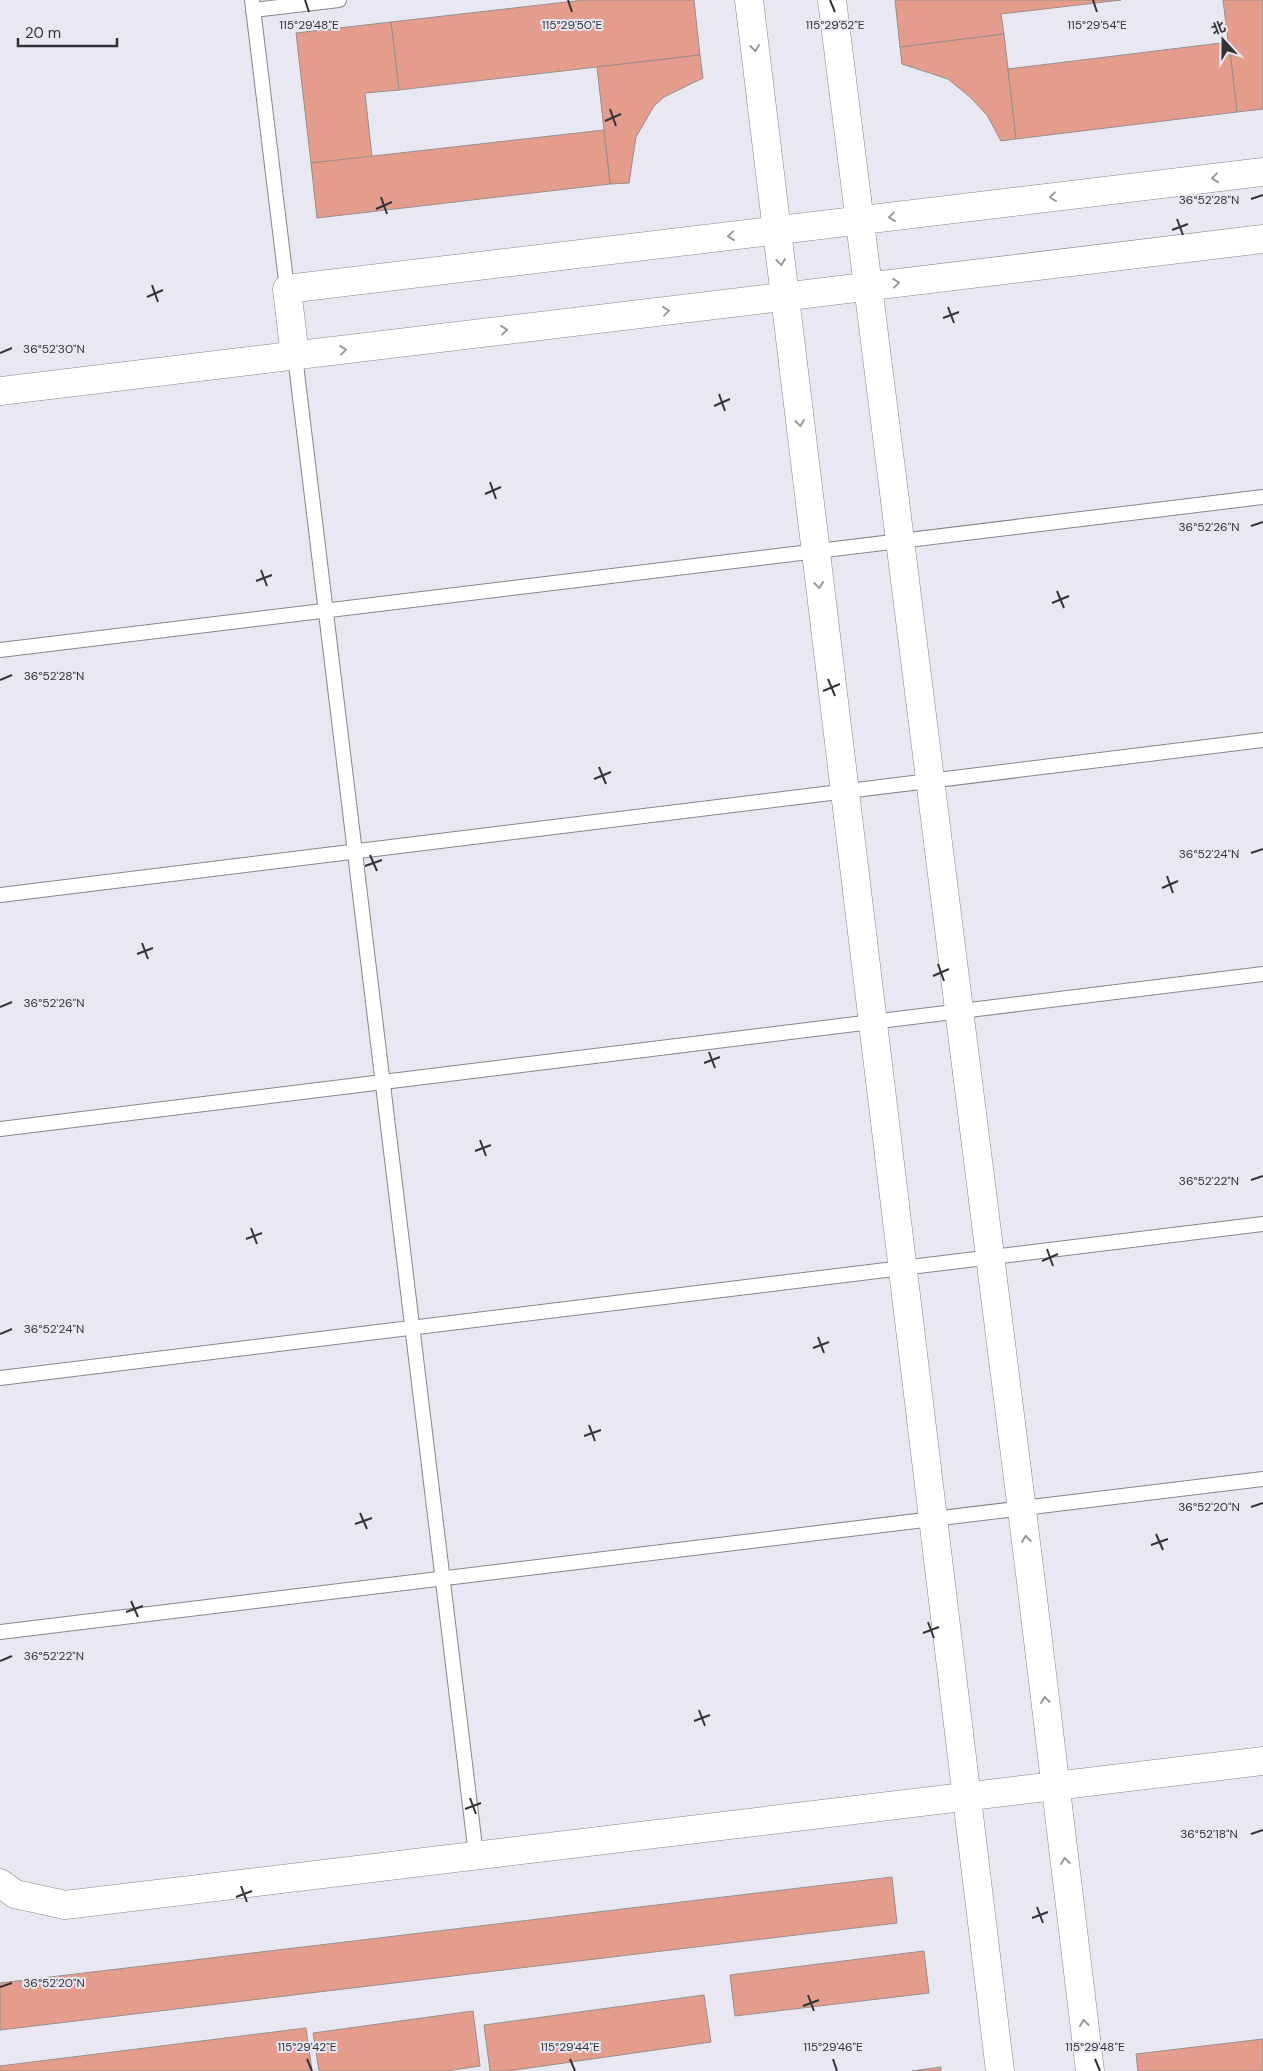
<svg xmlns="http://www.w3.org/2000/svg" width="1263" height="2071" viewBox="0 0 1263 2071" font-family="'DM Sans','Noto Sans SC',sans-serif">
<style>
.building{fill:#e49d8c;stroke:#978e8b}
.lines{fill:none;stroke-linecap:round;stroke-linejoin:round}
.lane-casing{stroke:#86868e;stroke-width:16}
.street-casing{stroke:#86868e;stroke-width:29}
.secondary-casing{stroke:#86868e;stroke-width:29}
.lane{stroke:#fff;stroke-width:14}
.street{stroke:#fff;stroke-width:28}
.secondary{stroke:#fff;stroke-width:28}
.oneway{stroke:#99999b}
.ticks{fill:none;stroke:#333337;stroke-width:2}
.ticks-label{font-size:12px;text-anchor:middle;fill:#333337;stroke:#e9e8f2;stroke-width:4;stroke-linejoin:round;paint-order:stroke}
</style>
<rect width="100%" height="100%" fill="#e9e8f2"/>
<g class="building">
<path d="M584 0H694L700 55 399 90 391 22Z"/>
<path d="M895 0H1121L1001 14 1004 34 900 47Z"/>
<path d="M1223 0H1263V109L1237 112Z"/>
<path d="M391 22 399 90 365 93 372 157 311 163 296 33Z"/>
<path d="M1004 34 1016 139 1001 141 987 115 970 97 948 79 902 64 900 47Z"/>
<path d="M1229 42 1237 112 1016 139 1008 69Z"/>
<path d="M700 55 703 78 664 97 654 106 636 137 629 183 610 184 597 67Z"/>
<path d="M604 130 610 184 317 218 311 163Z"/>
<path d="M892 1877 897 1923 0 2030V1983Z"/>
<path d="M924 1951 929 1993 735 2016 730 1975Z"/>
<path d="M704 1995 711 2042 508 2071H490L484 2025Z"/>
<path d="M473 2011 480 2066 446 2071H319L313 2033Z"/>
<path d="M306 2028 312 2071H0V2066Z"/>
<path d="M1263 2039V2071H1138L1136 2054Z"/>
<path d="M941 2067V2071H912Z"/>
</g>
<g class="lines">
<defs>
<g id="lane">
<path d="M252 0 287 289"/>
<path d="M253 10 339 0"/>
<path d="M295 356 476 1855"/>
<path d="M0 650 1263 497"/>
<path d="M0 895 1263 740"/>
<path d="M0 1129 1263 974"/>
<path d="M0 1378 1263 1224"/>
<path d="M0 1632 1263 1479"/>
</g>
<g id="street">
<path d="M295 356 287 289 1263 172"/>
<path d="M0 391 1263 239"/>
<path d="M0 1883 15 1894 65 1905 1263 1761"/>
</g>
<g id="secondary">
<path d="M749 0 1000 2071"/>
<path d="M832 0 1030 1574 1090 2071"/>
</g>
</defs>
<use href="#lane" class="lane-casing"/>
<use href="#street" class="street-casing"/>
<use href="#secondary" class="secondary-casing"/>
<use href="#lane" class="lane"/>
<use href="#street" class="street"/>
<use href="#secondary" class="secondary"/>
</g>
<defs><path id="oneway-chevron" d="M-2-3.5L2.5 0L-2 3.5" fill="none" stroke-width="1.6" stroke-linecap="round" stroke-linejoin="round" transform="scale(1.25)"/></defs>
<g class="oneway">
<use href="#oneway-chevron" transform="translate(755 48) rotate(83)"/>
<use href="#oneway-chevron" transform="translate(1215 178) rotate(173)"/>
<use href="#oneway-chevron" transform="translate(1053 197) rotate(173)"/>
<use href="#oneway-chevron" transform="translate(892 217) rotate(173)"/>
<use href="#oneway-chevron" transform="translate(731 236) rotate(173)"/>
<use href="#oneway-chevron" transform="translate(781 262) rotate(83)"/>
<use href="#oneway-chevron" transform="translate(896 283) rotate(-7)"/>
<use href="#oneway-chevron" transform="translate(666 311) rotate(-7)"/>
<use href="#oneway-chevron" transform="translate(504 330) rotate(-7)"/>
<use href="#oneway-chevron" transform="translate(343 350) rotate(-7)"/>
<use href="#oneway-chevron" transform="translate(800 423) rotate(83)"/>
<use href="#oneway-chevron" transform="translate(819 585) rotate(83)"/>
<use href="#oneway-chevron" transform="translate(1026 1539) rotate(-97)"/>
<use href="#oneway-chevron" transform="translate(1045 1700) rotate(-97)"/>
<use href="#oneway-chevron" transform="translate(1065 1861) rotate(-97)"/>
<use href="#oneway-chevron" transform="translate(1084 2023) rotate(-97)"/>
</g>
<path class="ticks" d="M305 0 309 12M568 0 572 12M830 0 835 12M1093 0 1097 12M610 109 616 126M605 121 621 114M381 197 387 214M1251 199 1263 195M376 209 392 202M1177 219 1183 235M1172 230 1188 224M152 285 158 302M147 297 163 290M948 307 954 323M943 318 959 312M0 353 12 348M719 394 725 411M714 406 730 399M490 482 496 499M485 494 501 487M1251 526 1263 522M261 570 267 586M256 581 272 575M1057 591 1064 608M1052 603 1069 596M828 679 835 696M0 680 12 675M823 691 840 684M599 767 606 784M594 779 611 772M1251 853 1263 849M370 855 377 871M365 866 382 860M1167 876 1173 893M1162 888 1178 881M142 943 148 959M137 954 153 948M938 964 944 981M933 976 949 969M0 1007 12 1002M709 1052 715 1068M704 1063 720 1057M480 1140 486 1156M475 1151 491 1145M1251 1180 1263 1176M251 1228 257 1244M246 1239 262 1233M1047 1249 1053 1266M1042 1261 1058 1254M0 1334 12 1329M818 1337 824 1353M813 1348 829 1342M589 1425 595 1441M584 1436 601 1430M1251 1507 1263 1503M360 1513 367 1529M355 1524 372 1518M1156 1534 1163 1550M1151 1545 1168 1539M131 1601 138 1617M126 1612 143 1606M928 1622 934 1638M923 1633 939 1627M0 1661 12 1656M699 1710 705 1726M694 1721 710 1715M470 1798 476 1814M465 1809 481 1803M1251 1834 1263 1830M241 1886 247 1902M236 1897 252 1891M1037 1907 1043 1923M1032 1918 1048 1912M0 1987 12 1983M808 1995 814 2011M803 2006 819 2000M307 2059 312 2071M570 2059 575 2071M833 2059 837 2071M1095 2059 1100 2071"/>
<g class="ticks-label">
<text x="309" y="29">115°29'48"E</text>
<text x="572" y="29">115°29'50"E</text>
<text x="835" y="29">115°29'52"E</text>
<text x="1097" y="29">115°29'54"E</text>
<text x="1209" y="204">36°52'28"N</text>
<text x="54" y="353">36°52'30"N</text>
<text x="1209" y="531">36°52'26"N</text>
<text x="54" y="680">36°52'28"N</text>
<text x="1209" y="858">36°52'24"N</text>
<text x="54" y="1007">36°52'26"N</text>
<text x="1209" y="1185">36°52'22"N</text>
<text x="54" y="1333">36°52'24"N</text>
<text x="1209" y="1511">36°52'20"N</text>
<text x="54" y="1660">36°52'22"N</text>
<text x="1209" y="1838">36°52'18"N</text>
<text x="54" y="1987">36°52'20"N</text>
<text x="307" y="2051">115°29'42"E</text>
<text x="570" y="2051">115°29'44"E</text>
<text x="833" y="2051">115°29'46"E</text>
<text x="1095" y="2051">115°29'48"E</text>
</g>
<g transform="translate(1223 40) rotate(339)" stroke="#e9e8f2" stroke-width="4" paint-order="stroke">
<path d="M0-4L9 19L0 12L-9 19Z" fill="#333337"/>
<text y="-8" font-size="14" font-weight="bold" text-anchor="middle" fill="#333337">北</text>
</g>
<path d="M18 38v8h99v-8" fill="none" stroke="#333337" stroke-width="2.5"/>
<text x="25" y="38" font-size="15" fill="#333337" stroke="#e9e8f2" stroke-width="4" paint-order="stroke">20 m</text>
</svg>
